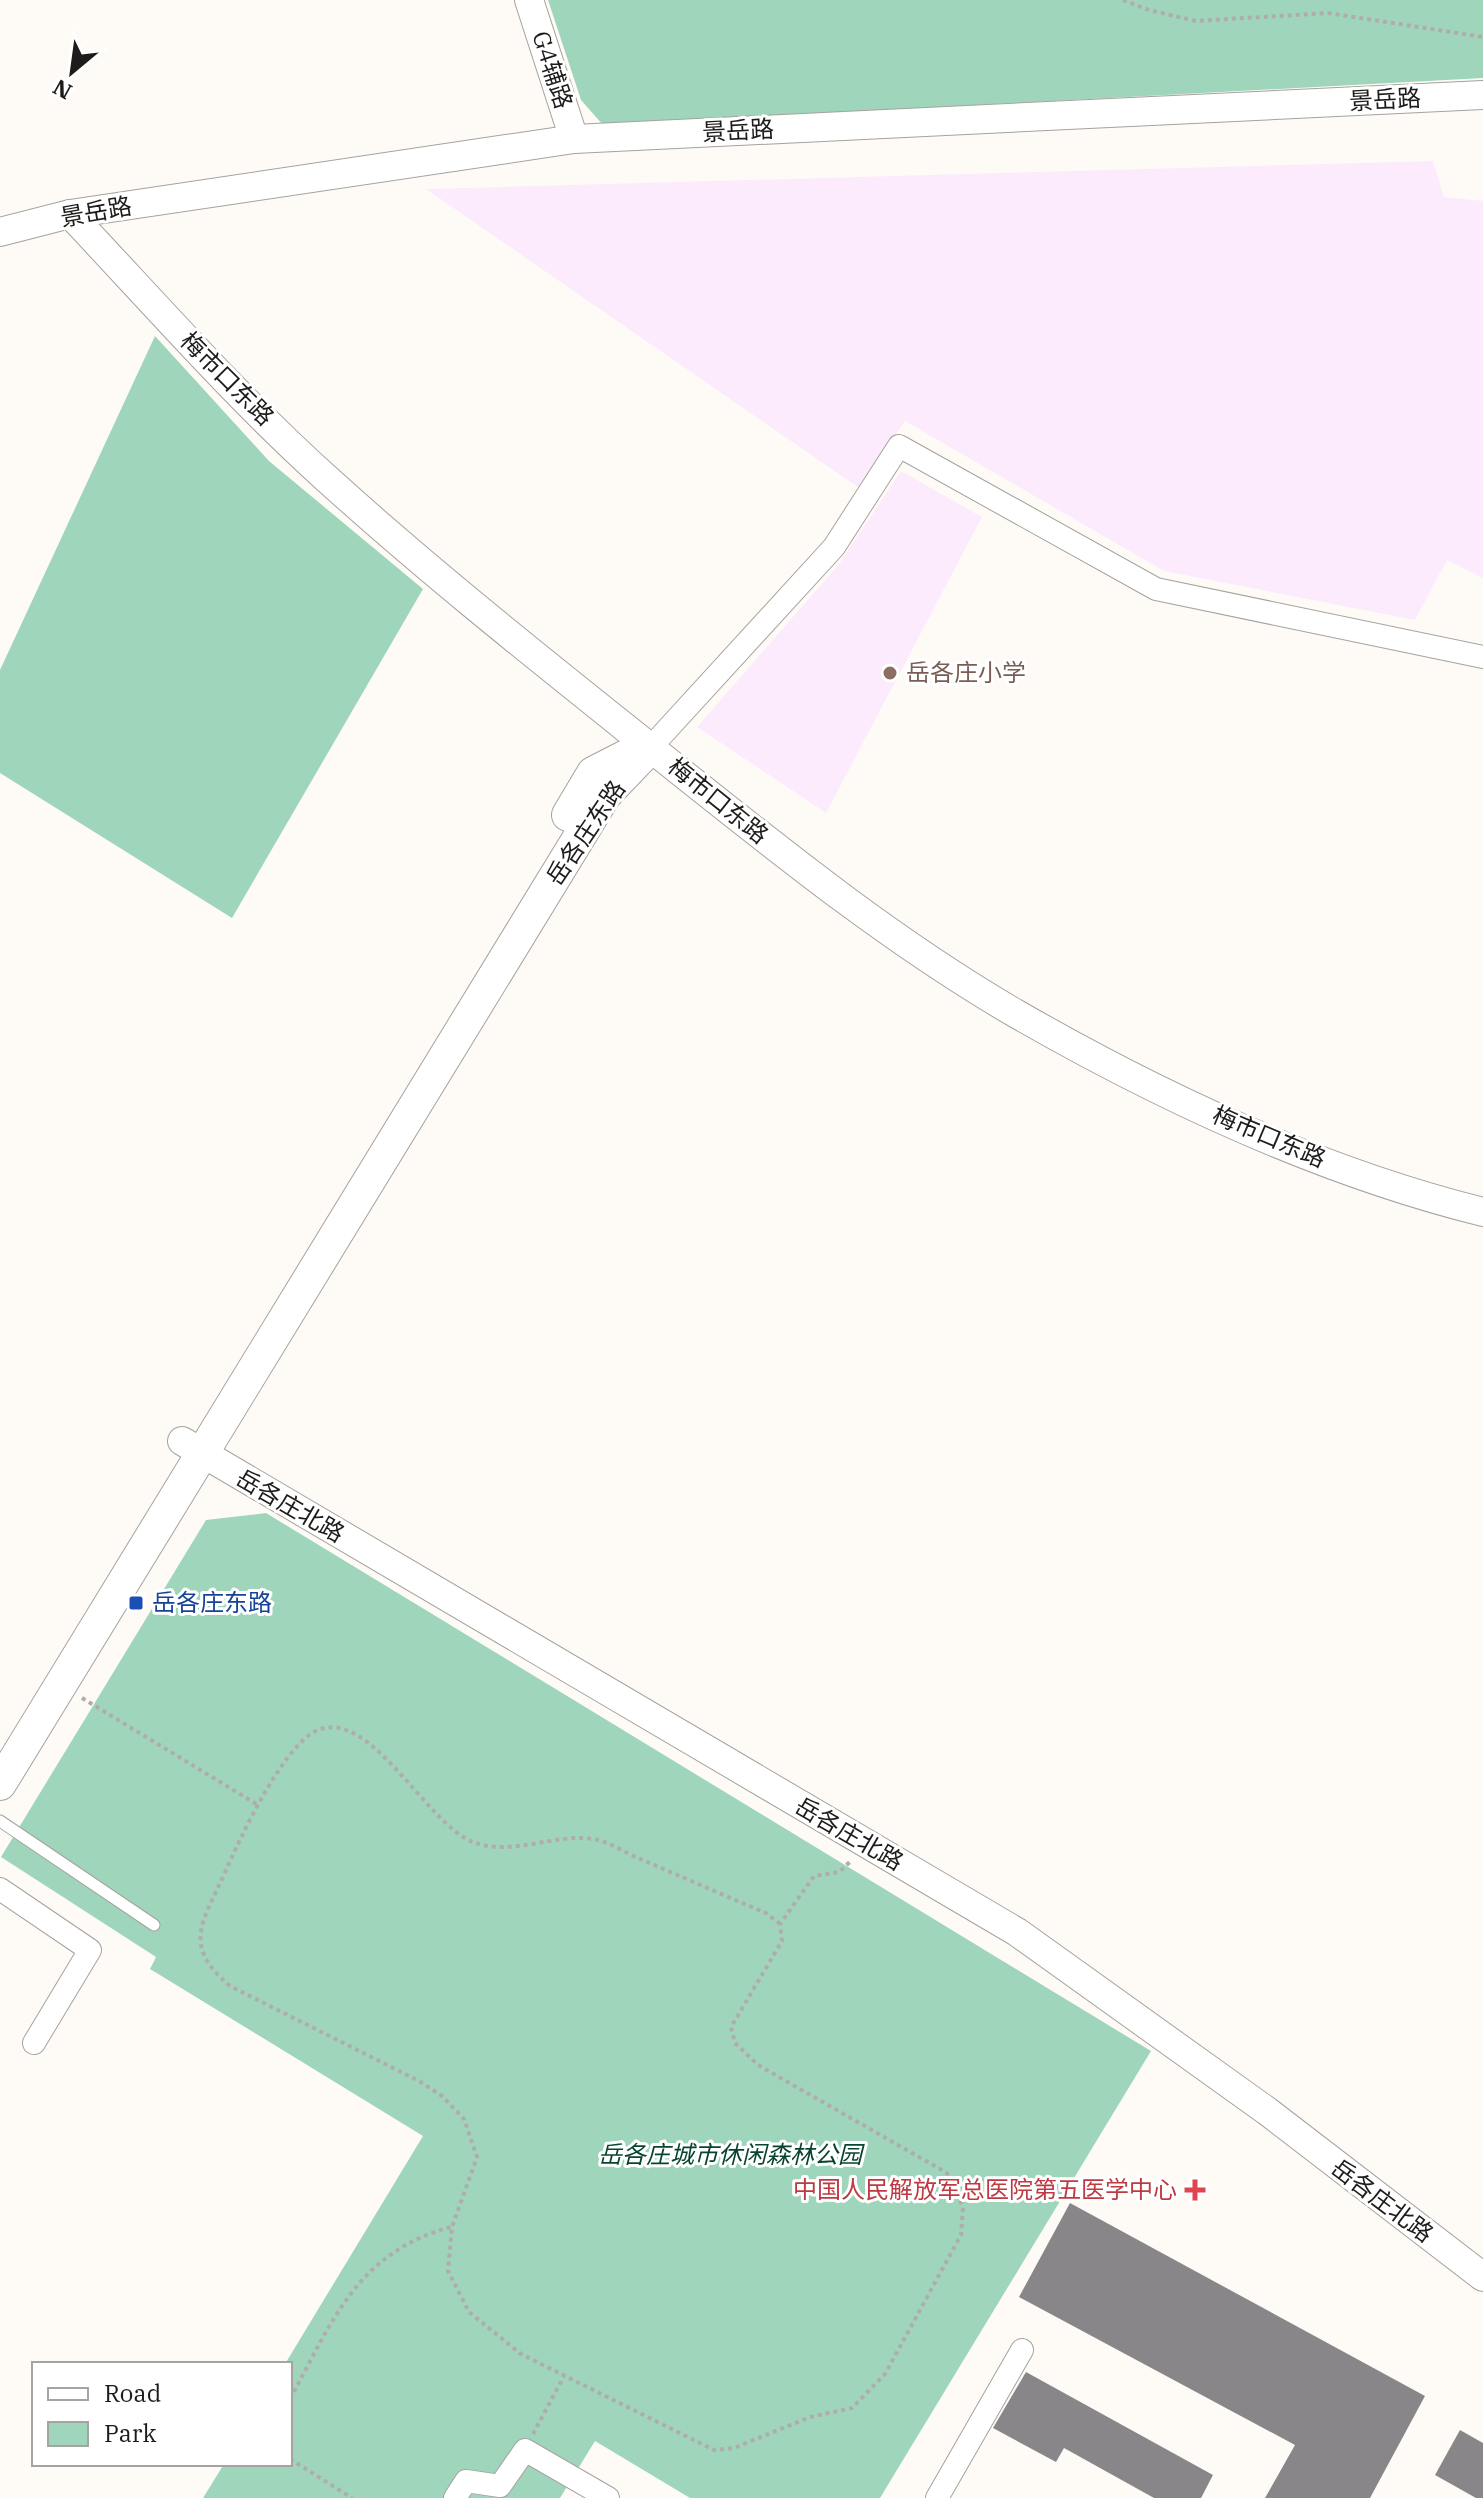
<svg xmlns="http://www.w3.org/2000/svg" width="1483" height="2498" viewBox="0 0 1483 2498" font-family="'IBM Plex Serif','Noto Sans SC',serif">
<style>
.commercial{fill:#fcebfd}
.green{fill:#9fd6bb}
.building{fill:#898689}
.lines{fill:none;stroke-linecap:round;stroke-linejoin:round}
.service-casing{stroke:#a5a29f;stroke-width:13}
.minor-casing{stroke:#a5a29f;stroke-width:24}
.tertiary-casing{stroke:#a5a29f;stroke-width:30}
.secondary-casing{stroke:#a5a29f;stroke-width:34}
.path{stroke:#afadaa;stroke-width:4;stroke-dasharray:4 4;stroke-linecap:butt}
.service{stroke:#fff;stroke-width:11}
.minor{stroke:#fff;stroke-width:22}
.tertiary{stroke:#fff;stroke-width:28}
.secondary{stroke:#fff;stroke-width:32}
.education-dot{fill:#8d6e63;stroke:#fff;stroke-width:3}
.transit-dot{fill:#1a4fb4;stroke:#fff;stroke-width:3}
.health-dot{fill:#e0444e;stroke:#fff;stroke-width:3}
.labels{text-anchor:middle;stroke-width:6;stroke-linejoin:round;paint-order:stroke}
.street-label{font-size:24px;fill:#1d1c1a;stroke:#fff}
.education-label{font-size:24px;fill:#785e54;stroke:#fff;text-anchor:start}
.transit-label{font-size:24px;fill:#164399;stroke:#fff;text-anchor:start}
.park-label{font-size:24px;font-style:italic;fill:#09442f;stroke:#fff}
.health-label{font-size:24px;fill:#be3a42;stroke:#fff;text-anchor:end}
</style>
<rect width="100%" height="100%" fill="#fefbf7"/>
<g class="commercial">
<path d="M1433 161 1444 197 1483 201V578L1447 560 1415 620 1164 571 905 421 859 488 426 189Z"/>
<path d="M901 471 982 517 826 813 697 727 839 564Z"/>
</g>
<g class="green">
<path d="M548 0H1483V78L603 125 581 100Z"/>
<path d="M155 336 269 461 423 589 232 918 0 773V670Z"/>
<path d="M266 1513 1151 2051 880 2498H690L595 2441 560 2498H203L224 2464H290V2364H285L423 2136 150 1969 156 1957 1 1857 206 1520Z"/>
</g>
<g class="building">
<path d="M1070 2203 1425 2396 1370 2498H1265L1295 2445 1019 2297Z"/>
<path d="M1026 2372 1213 2475 1201 2498H1154L1064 2448 1056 2462 993 2428Z"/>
<path d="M1460 2430 1483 2443V2498H1476L1435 2475Z"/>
</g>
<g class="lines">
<defs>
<path id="service" d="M0 1821 154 1925"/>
<g id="minor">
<path d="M651 747 834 547 899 446 1156 589 1483 657"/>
<path d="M0 1889 90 1950 34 2043"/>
<path d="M455 2498 466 2481 500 2486 525 2450 608 2498"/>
<path d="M937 2498 1022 2350"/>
</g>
<g id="tertiary">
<path d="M529 0 574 139"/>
<path d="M70 214C154 303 236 397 327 479 432 574 542 661 652 749 769 842 886 938 1015 1013 1159 1096 1322 1172 1483 1212"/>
<path d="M0 232 70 214 574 139 1483 95"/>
<path d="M182 1441 1017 1932 1267 2111 1483 2277"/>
</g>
<g id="secondary">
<path d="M568 815 593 773 636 751"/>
<path d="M0 1784 605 795 651 747"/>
</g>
</defs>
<use href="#service" class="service-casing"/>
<use href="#minor" class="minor-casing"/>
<use href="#tertiary" class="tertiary-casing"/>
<use href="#secondary" class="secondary-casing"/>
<g class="path">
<path d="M1123 0 1149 10 1196 21 1328 13 1483 37"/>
<path d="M82 1698 258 1805"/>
<path d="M780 1924 766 1913C723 1895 680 1876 638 1858 624 1852 608 1841 593 1839 554 1833 512 1857 473 1842 427 1825 371 1708 318 1730 284 1744 241 1836 226 1870 204 1921 180 1944 230 1986L419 2081 442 2096 464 2119 477 2157 452 2227 448 2271 469 2312 521 2354 714 2450 734 2448 810 2417 852 2408 885 2374 961 2235 963 2207 947 2173 758 2065 735 2043 731 2027 782 1941 780 1924 814 1876 839 1872 852 1860"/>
<path d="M290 2399C332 2322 357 2252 451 2227"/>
<path d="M533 2434 564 2376"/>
<path d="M290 2459 352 2498"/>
</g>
<use href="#service" class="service"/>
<use href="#minor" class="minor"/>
<use href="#tertiary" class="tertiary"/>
<use href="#secondary" class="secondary"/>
</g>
<circle class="education-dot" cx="890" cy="673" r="8"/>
<rect class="transit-dot" x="128" y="1595" width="16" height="16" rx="4"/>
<path class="health-dot" d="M1191 2178h8v8h8v8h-8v8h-8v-8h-8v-8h8z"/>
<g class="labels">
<g class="street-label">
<text transform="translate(552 70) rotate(72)" y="8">G4辅路</text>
<text transform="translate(1385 100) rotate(-3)" y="8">景岳路</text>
<text transform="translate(738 131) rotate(-3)" y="8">景岳路</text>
<text transform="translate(96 212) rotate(-10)" y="8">景岳路</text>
<text transform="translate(227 379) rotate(45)" y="8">梅市口东路</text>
<text transform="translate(718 801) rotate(39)" y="8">梅市口东路</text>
<text transform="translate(586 833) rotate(-56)" y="8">岳各庄东路</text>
<text transform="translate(1269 1137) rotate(23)" y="8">梅市口东路</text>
<text transform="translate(290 1506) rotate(30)" y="8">岳各庄北路</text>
<text transform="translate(849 1834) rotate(30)" y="8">岳各庄北路</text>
<text transform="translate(1382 2201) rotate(37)" y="8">岳各庄北路</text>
</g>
<g class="education-label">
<text x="906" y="681">岳各庄小学</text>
</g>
<g class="transit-label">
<text x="152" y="1611">岳各庄东路</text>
</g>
<g class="park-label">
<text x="730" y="2163">岳各庄城市休闲森林公园</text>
</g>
<g class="health-label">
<text x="1177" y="2198">中国人民解放军总医院第五医学中心</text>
</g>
</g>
<rect x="32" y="2362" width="260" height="104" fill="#ffffff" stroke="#a5a4a3" stroke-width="2"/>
<rect x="48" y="2388" width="40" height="12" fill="#ffffff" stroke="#a5a4a3" stroke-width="2"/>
<text x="104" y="2402" font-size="24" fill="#1d1c1a">Road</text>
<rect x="48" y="2422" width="40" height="24" fill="#9fd6bb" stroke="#a5a4a3" stroke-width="2"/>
<text x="104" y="2442" font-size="24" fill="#1d1c1a">Park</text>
<g transform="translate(72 72) rotate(209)" stroke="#ffffff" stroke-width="6" paint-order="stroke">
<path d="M0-6L14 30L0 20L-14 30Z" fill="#1d1c1a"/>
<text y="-12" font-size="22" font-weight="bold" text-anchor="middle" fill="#1d1c1a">N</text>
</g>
</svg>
